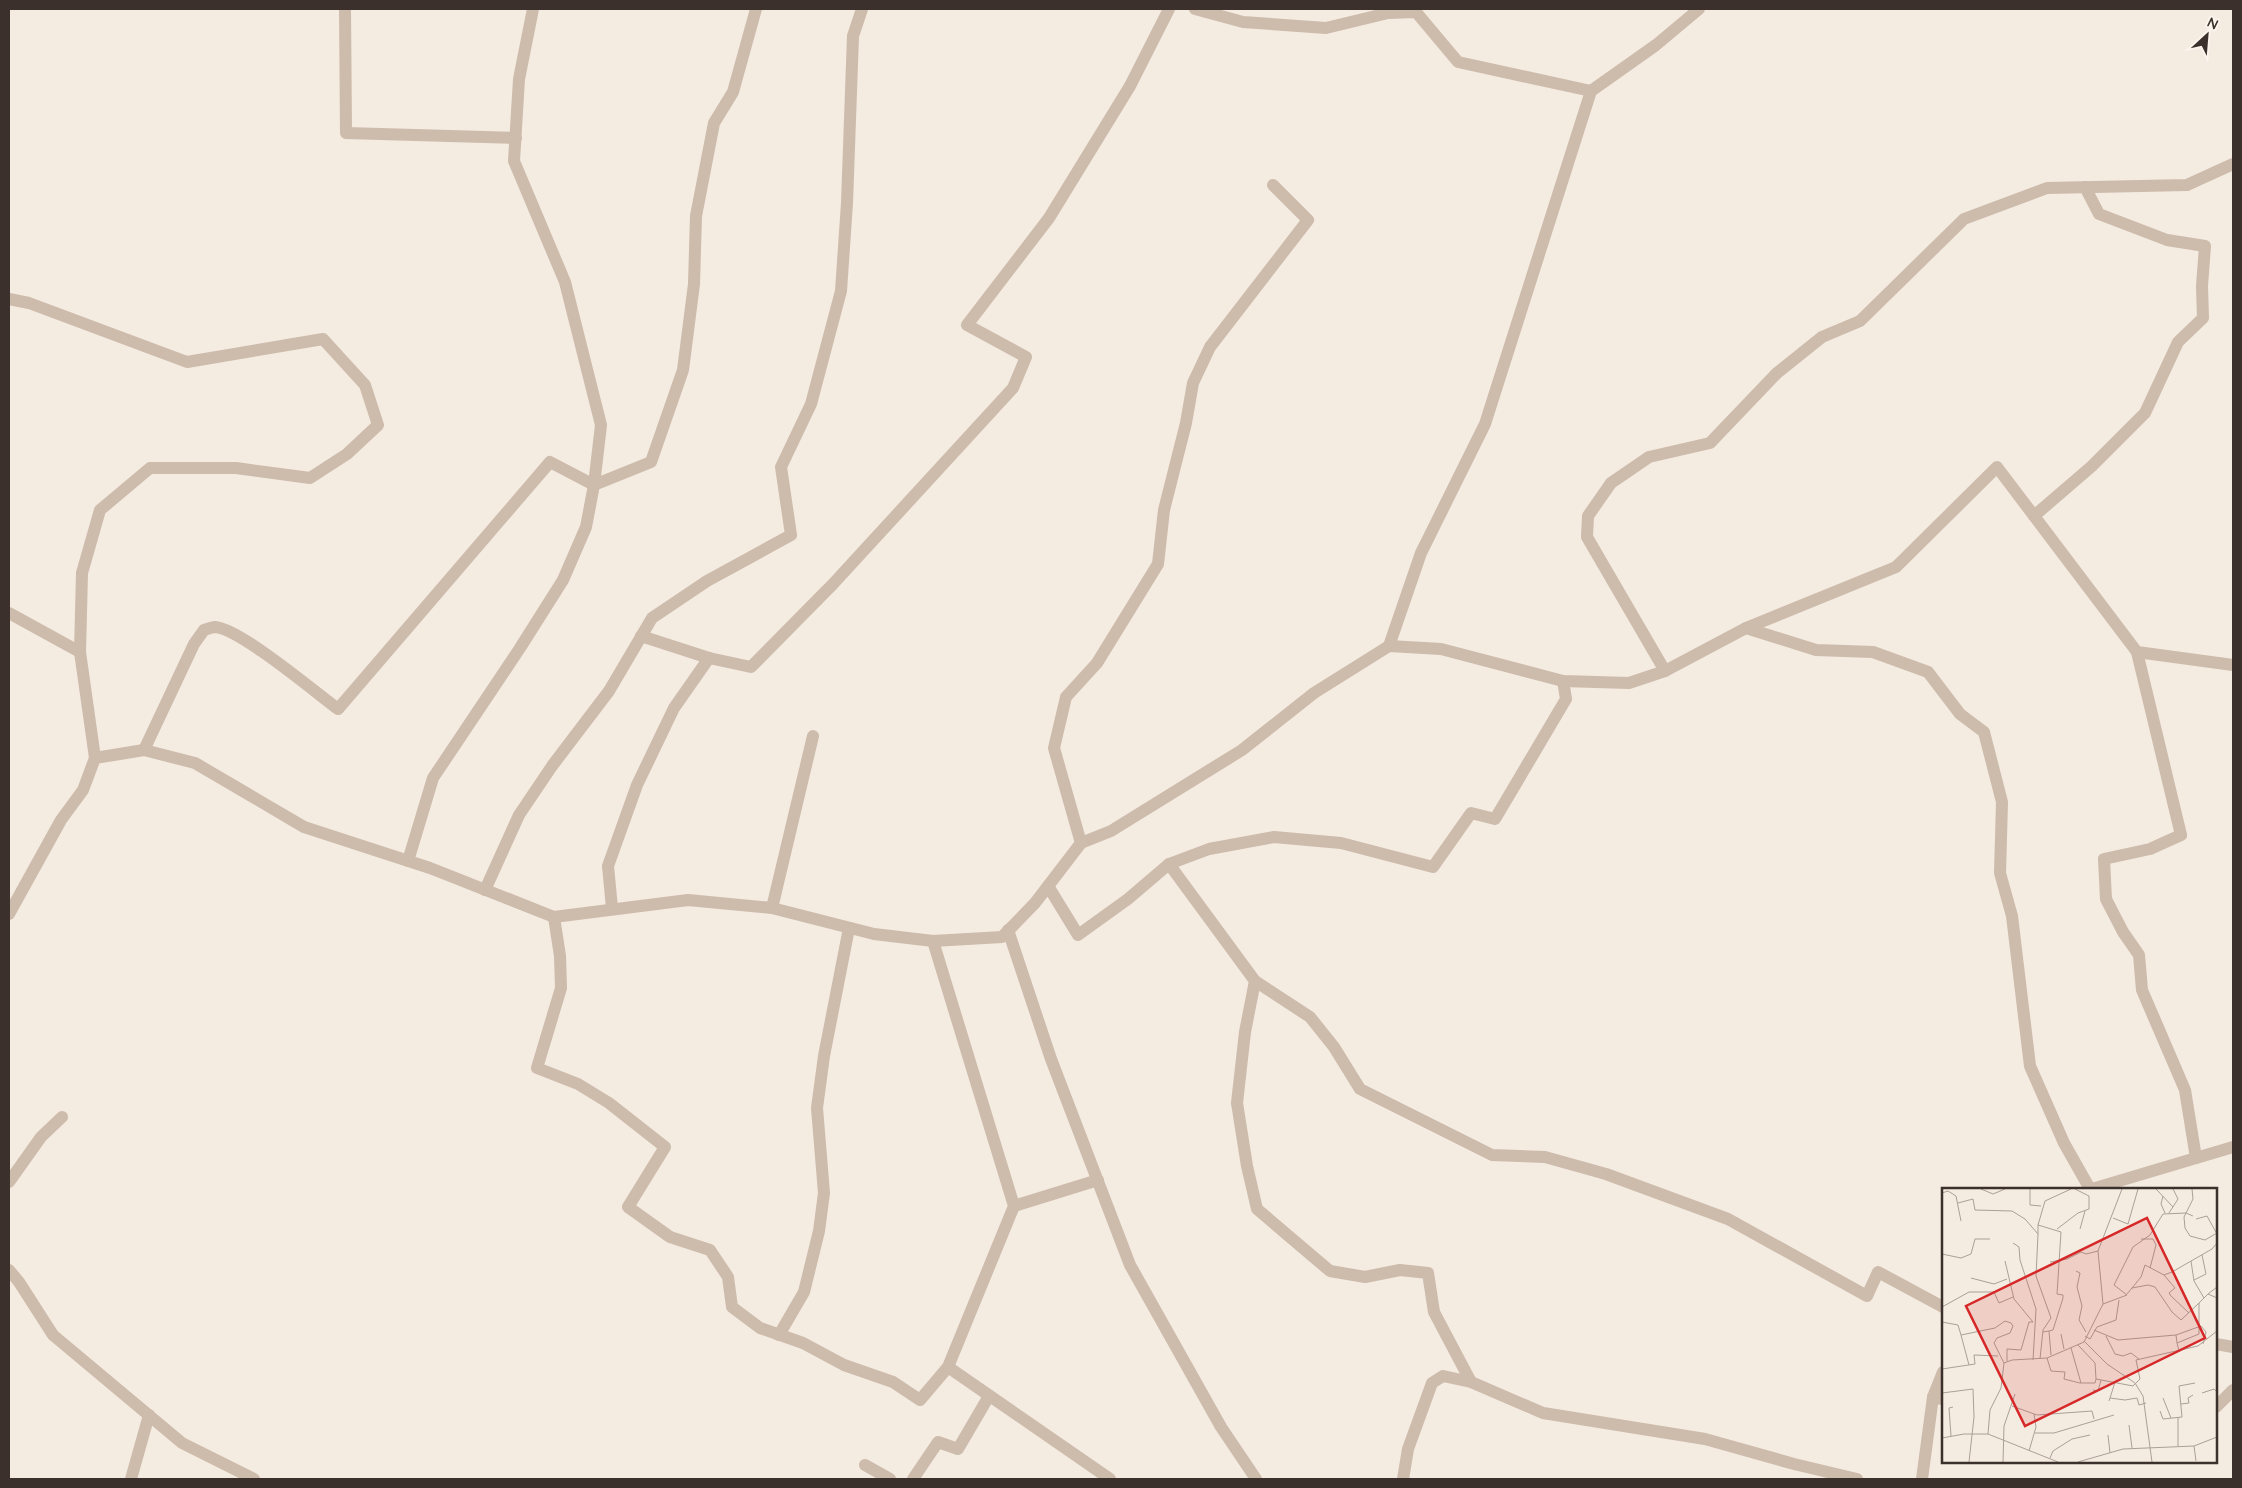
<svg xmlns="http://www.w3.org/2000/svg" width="2242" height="1488" viewBox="0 0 2242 1488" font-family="Quicksand,sans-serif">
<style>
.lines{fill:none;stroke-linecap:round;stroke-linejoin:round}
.street{stroke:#cdbbac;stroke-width:12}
.inset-road{fill:none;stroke:#aaa098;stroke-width:1}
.view{fill:#d62828;fill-opacity:0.15;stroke:#d62828;stroke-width:2.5}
.inset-edge{fill:none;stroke:#3b302b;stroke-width:2.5}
</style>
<rect width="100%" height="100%" fill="#f4ebe1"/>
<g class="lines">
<g class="street">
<path d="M345 9 346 133 516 138"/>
<path d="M1195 9 1243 22 1326 28 1388 13 1416 12 1458 62 1591 91"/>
<path d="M9 299 29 303 187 362 323 339 365 385 378 425 347 454 310 478 236 468H150L100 510 82 573 80 652 95 758"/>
<path d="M2034 516 2092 466 2145 413 2178 342 2203 318 2202 286 2205 246 2167 240 2099 214 2085 187"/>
<path d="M9 613 80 652"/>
<path d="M1746 628 1816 650 1873 652 1928 672 1960 714 1984 732 2002 802 2000 873 2012 916 2030 1066 2064 1143 2090 1189"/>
<path d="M1389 646 1421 553 1485 424 1591 91 1656 45 1699 9"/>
<path d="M2137 652 2181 835 2150 849 2104 859 2106 899 2123 932 2139 955 2142 990 2185 1090 2196 1158"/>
<path d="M709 658 751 667 833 584 1013 388 1026 357 967 325 1049 218 1130 86 1169 9"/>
<path d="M1665 671 1746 628 1896 567 1997 467 2137 652 2233 665"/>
<path d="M144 750 194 644 204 630C207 629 212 627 215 627 239 628 315 692 338 709L550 462 594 485 601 425 565 282 514 161 519 79 533 9"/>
<path d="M1081 843 1054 748 1066 697 1097 663 1158 564 1164 510 1186 423 1193 383 1210 347 1308 220 1273 185"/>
<path d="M408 861 433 778 520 648 563 580 586 527 594 485 651 462 683 370 694 284 696 216 714 123 733 92 756 9"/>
<path d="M1169 864 1255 981 1310 1017 1334 1047 1360 1089 1492 1155 1545 1157 1606 1174 1728 1219 1867 1296 1878 1272 1943 1307"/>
<path d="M1048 886 1078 935 1128 899 1169 864 1209 849 1274 837 1341 843 1433 867 1471 813 1495 819 1566 699 1563 681"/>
<path d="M485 890 519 815 552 766 609 691 652 618 707 581 791 535 781 467 811 404 841 291 847 203 853 36 862 9"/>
<path d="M612 908 608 866 637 785 674 708 709 658 641 636"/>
<path d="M772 908 813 736"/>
<path d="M9 914 61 820 83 790 95 758 144 750 195 763 304 827 430 868 554 917 688 900 772 908 874 934 933 941 1002 937 1035 903 1081 843 1111 831 1242 750 1314 693 1389 646 1441 649 1563 681 1629 683 1665 671 1587 537 1588 516 1611 483 1649 457 1710 443 1777 373 1822 337 1860 321 1964 219 2047 188 2187 185 2233 164"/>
<path d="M554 917 560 956 561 988 537 1068 578 1084 609 1103 665 1147 628 1207 670 1237 710 1250 728 1277 732 1307 760 1328 803 1343 844 1365 893 1382 920 1400 948 1367"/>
<path d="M1008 930 1051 1059 1130 1265 1221 1427 1256 1479"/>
<path d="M933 941 1014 1206 948 1367 1110 1479"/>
<path d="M1255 981 1245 1032 1237 1103 1247 1166 1257 1209 1330 1271 1365 1277 1400 1270 1428 1273 1434 1312 1471 1382"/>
<path d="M9 1182 41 1137 62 1117"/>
<path d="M2092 1189 2233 1147"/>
<path d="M1014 1206 1098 1180"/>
<path d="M9 1270 19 1282 53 1335 182 1443 254 1479"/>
<path d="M779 1335 804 1292 819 1231 824 1193 817 1108 824 1056 849 928"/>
<path d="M2216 1344 2233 1347"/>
<path d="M1933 1397 1943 1372"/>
<path d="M2216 1407 2233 1390"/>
<path d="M865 1465 890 1479"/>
<path d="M131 1479 149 1415"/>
<path d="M913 1479 938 1442 958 1449 989 1396"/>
<path d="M1403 1479 1408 1449 1432 1383 1443 1376 1471 1382 1543 1413 1705 1439 1794 1464 1857 1479"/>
<path d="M1922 1479 1933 1397 1943 1399"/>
</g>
</g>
<g transform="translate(1942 1188)">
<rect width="275" height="275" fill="#f4ebe1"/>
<path class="inset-road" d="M39 1 51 6 63 1M88 1V17L99 18M214 1 231 19M0 5 6 3 14 8 19 33M221 8 219 16 223 25M16 15 31 11 33 22 70 23 83 31 96 46 94 88 109 130 101 142 98 171M227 25 236 11 231 1M251 28 244 25 242 29 243 40 248 48 263 52 275 45M171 30 186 36 196 1M254 31 265 28 275 46M96 37 103 13 129 1M115 41 136 25 147 21V8L133 1M138 41 143 23M96 46V37L119 44 115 106 121 107V110L111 142 107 143M199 51H211L214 57 208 80M71 55 77 59 78 72 94 121 91 172M0 66 19 70 29 66 33 51H48M63 73 72 111 91 134H87L79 162 65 161V173M249 73 252 93 262 110M108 74 125 71 139 64 144 66 156 63M134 83 138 85 135 99 140 118 137 132 144 144M222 87 233 100 227 105 229 108 247 125M29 90 52 96 65 91M252 92 264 86 260 67M275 99 266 106 275 110M190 100 206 97 213 99 230 124 239 132 257 115M185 106 199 89 203 77 222 87 230 84 270 61 275 55M161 116 156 63 180 1M0 119 27 104H52L57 115 71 109M0 134 16 137 19 147 53 140 63 133 69 135 71 138 68 145 55 150 52 155 62 175M152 142 176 152 234 147M101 144 107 143 109 167M119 146 122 161M19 147 27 177M143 148 148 151 155 139 174 132 177 112M164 148 173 166 181 168 189 165 197 171M142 153 165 176 193 195 201 208 210 274M235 155 234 147 259 138 264 144 261 156M136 157 153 175 154 191 191 198 198 191 194 172 256 158 275 143M129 160 139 195M237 163 235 155 257 146V115L266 106M105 170 109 183 123 184 122 191 138 195H153L154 191M0 181 33 176 32 167 56 168M151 202 156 203 159 192M0 205 31 201 32 229 27 274M260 205 272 201 275 204M168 210 173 194M221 210 229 230M167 213 168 210 183 212 195 210 197 217 204 215M239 216 247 215 246 210 251 207M70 218 95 227 150 223 152 231M218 223 221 231 240 229 237 198 253 195M236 229V258M187 237 190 260M93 245H112L172 227M46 246 48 222 59 200 62 175 70 172 105 170 142 154 161 116 185 107 172 97 191 59 208 47 221 26 244 25 251 11 250 1M166 247 168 265M9 248 7 220 11 219M0 250 22 246H46L116 274M252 258 254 273M87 263 94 239 92 226M108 270 111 263 130 251 148 247M61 274 62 238 73 206M136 274 181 261 252 258 275 249"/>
<path class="view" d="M205 30 263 150 83 238 24 118Z"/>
<rect width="275" height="275" class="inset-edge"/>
</g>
<rect width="2242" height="1488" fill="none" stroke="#3b302b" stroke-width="20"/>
<g transform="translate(2207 35) rotate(26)" stroke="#fbf5ee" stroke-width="4" paint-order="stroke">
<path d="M0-4L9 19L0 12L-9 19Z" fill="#3b302b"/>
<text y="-8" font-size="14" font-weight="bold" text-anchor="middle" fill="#3b302b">N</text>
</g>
</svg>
